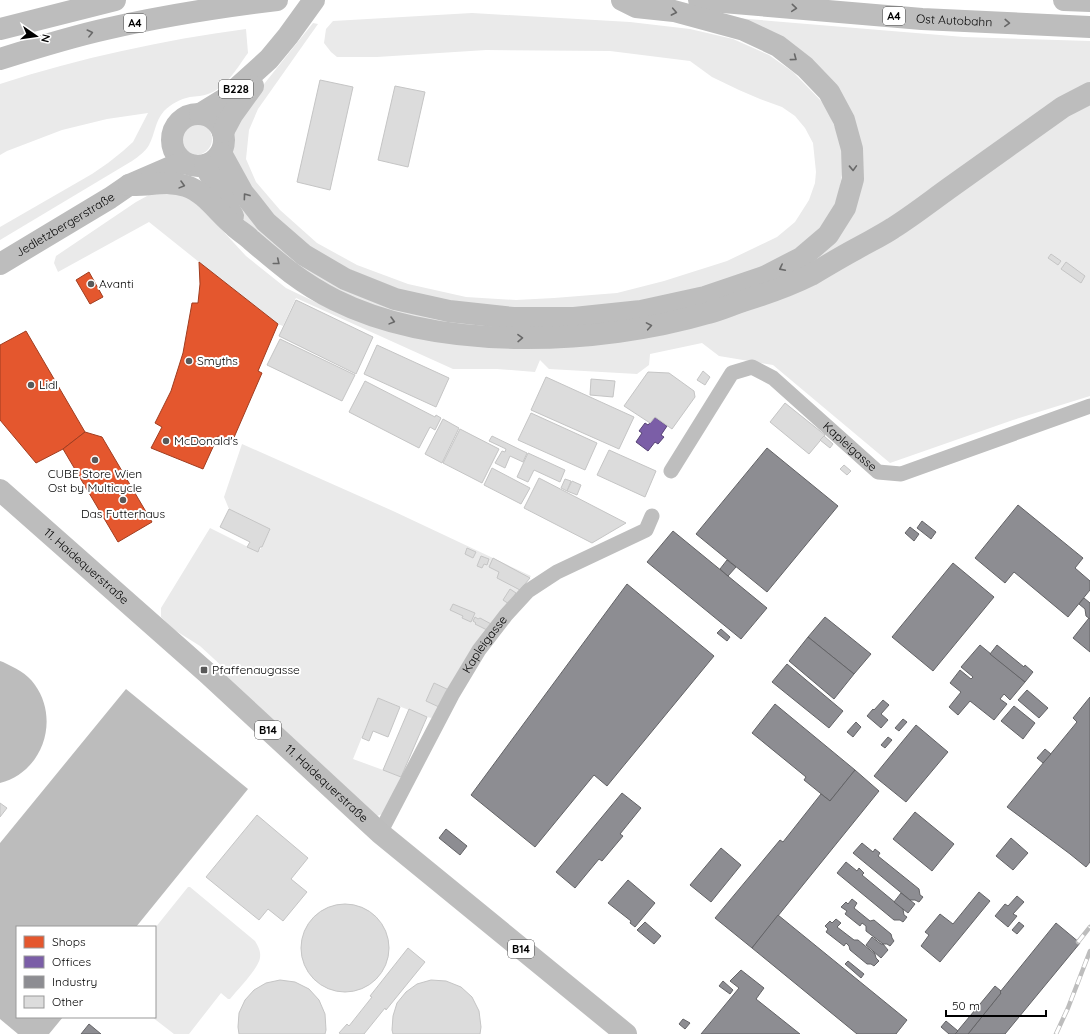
<svg xmlns="http://www.w3.org/2000/svg" width="1090" height="1034" viewBox="0 0 1090 1034" font-family="Quicksand,sans-serif">
<style>
.green{fill:#eaeaea}
.water{fill:#bcbcbc}
.shops{fill:#e4572e;stroke:#a03d20}
.offices{fill:#7b5ea7;stroke:#564275}
.industry{fill:#8d8d92;stroke:#636366}
.building{fill:#dcdcdc;stroke:#c5c5c5}
.lines{fill:none;stroke-linecap:round;stroke-linejoin:round}
.minor{stroke:#bebebe;stroke-width:15}
.primary{stroke:#bdbdbd;stroke-width:22}
.motorway{stroke:#bdbdbd;stroke-width:22}
.rail-casing{stroke:#bdbdbd;stroke-width:4.5}
.rail{stroke:#fff;stroke-width:3;stroke-dasharray:9;stroke-linecap:butt}
.oneway{stroke:#686868}
.poi-dot{fill:#595959;stroke:#fff;stroke-width:1.5}
.labels{text-anchor:middle;stroke-width:4;stroke-linejoin:round;paint-order:stroke}
.shield{fill:#fff;stroke:#4c4c4c;stroke-width:1}
.shield-label{font-size:11px;font-weight:bold;fill:#000}
.street-label{font-size:12px;fill:#000;stroke:#fff}
.poi-label{font-size:12px;fill:#000;stroke:#fff;text-anchor:start}
</style>
<rect width="100%" height="100%" fill="#fff"/>
<g class="green">
<path d="M472 13 630 22 690 29 733 39 769 55 793 72 825 105 840 139 843 169 838 197 825 225 795 252 744 276 671 297 538 312 407 296 304 248 259 207 233 158V144L236 128 240 114 313 23 318 24 258 109 249 130 246 159 256 182 280 210 317 243 357 265 408 284 466 297 516 300 554 298 617 293 664 281 727 261 777 237 795 222 809 200 815 183 816 172 813 143 805 128 795 116 782 107 760 99 739 90 712 77 690 61 610 51 486 50 377 57H337L331 52 324 43 326 29 333 21Z"/>
<path d="M724 17 964 37 1090 41V86C1068 100 1045 114 1023 129 998 146 974 163 949 180 910 208 871 238 828 259 790 277 752 294 712 306 600 340 432 349 327 290 293 271 260 242 237 211 230 200 224 188 217 176L226 171C231 180 234 189 240 197 254 220 273 237 293 254 298 258 303 263 308 266 323 276 340 284 356 291 469 339 617 332 731 294 761 284 789 273 814 254 819 250 826 246 830 242 852 219 864 172 858 141 856 135 854 129 852 122 850 118 849 113 847 108 845 104 841 100 839 97 823 75 805 56 783 41 766 30 744 25 724 19Z"/>
<path d="M246 29 248 53C237 68 226 88 208 94 203 96 196 96 190 97 180 99 171 104 164 111 155 121 155 134 149 145 145 152 139 156 132 161L0 240V227L92 174 108 163 123 151 133 142 148 113 107 119 62 130 7 151 0 155V84C80 58 163 40 246 29Z"/>
<path d="M1090 99V396L1013 420 890 463 773 365 719 356 702 343 650 354 649 365 637 374 549 369 540 360 535 372 497 369H453L296 298 283 326 278 324 199 262 149 222 58 272 54 263 56 256 136 202 160 189 178 191 196 202 246 256 286 288 336 312 377 326 764 302Z"/>
<circle cx="196" cy="139" r="16"/>
<path d="M242 444 393 511 531 576 488 634 449 690 434 683 426 701 439 707 432 718 427 717 378 698 353 759 383 770 401 777 385 813 377 816 223 674 226 670 200 646 173 629 161 617V608L210 528 258 552 262 547 270 530 229 509 224 497Z"/>
<path d="M188 887H190L255 941C258 946 261 951 260 958 258 969 238 989 230 999H228L221 993 189 1034H174L152 1017H155V928Z"/>
</g>
<g class="water">
<path d="M0 661 3 662C15 668 27 673 35 685 60 720 43 772 0 783Z"/>
<path d="M126 689 248 789 136 927H17V1017H63L49 1034H18L0 1019V843Z"/>
</g>
<g class="shops">
<path d="M199 262 278 324 258 371 262 373 232 442 218 436 203 469 151 448 162 427 155 423 171 391 183 353 192 303H198L200 284Z"/>
<path d="M89 272 103 297 90 304 76 280Z"/>
<path d="M26 331 85 432 63 449 36 463 0 420V345Z"/>
<path d="M85 432 102 437 152 522 118 542 63 449Z"/>
</g>
<path class="offices" d="M655 417 667 426 661 435 664 437 658 444 655 442 648 451 636 442 642 433 639 431 645 423 648 425Z"/>
<g class="industry">
<path d="M767 448 838 506 767 592 696 534Z"/>
<path d="M1018 505 1083 558 1075 568 1090 581V590L1068 617 1014 572 1005 583 975 558Z"/>
<path d="M922 521 936 532 931 539 917 528Z"/>
<path d="M910 527 919 534 914 541 905 533Z"/>
<path d="M673 531 767 608 741 639 647 562Z"/>
<path d="M727 560 736 567 728 576 720 569Z"/>
<path d="M953 563 994 597 933 671 892 637Z"/>
<path d="M627 584 714 656 607 786 594 775 535 847 471 795Z"/>
<path d="M1084 598 1090 603V619L1086 616 1085 609 1079 604Z"/>
<path d="M825 617 871 654 854 674 808 637Z"/>
<path d="M1089 618 1090 619V652L1073 638Z"/>
<path d="M721 629 730 637 727 641 717 633Z"/>
<path d="M808 637 854 674 834 699 789 661Z"/>
<path d="M980 645 1025 682 1010 700 1004 694 1000 699 1007 704 994 720 970 701 958 715 949 707 961 692 950 683 960 670 971 679 973 677 961 667Z"/>
<path d="M997 645 1024 667 1025 665 1033 672 1025 682 990 654Z"/>
<path d="M787 664 843 711 829 728 772 682Z"/>
<path d="M1027 690 1048 708 1039 718 1018 700Z"/>
<path d="M1090 697V862L1086 867 1070 854 1007 807 1077 722 1073 718Z"/>
<path d="M883 700 889 705 881 714 888 720 881 728 867 716 873 709 874 710Z"/>
<path d="M775 704 855 770 830 801 804 780 806 777 752 733Z"/>
<path d="M1014 706 1035 723 1023 739 1001 721Z"/>
<path d="M903 719 907 722 899 731 895 728Z"/>
<path d="M856 722 861 727 853 737 847 732Z"/>
<path d="M916 725 948 752 906 802 874 776Z"/>
<path d="M888 737 892 740 885 748 881 745Z"/>
<path d="M1045 749 1051 754 1043 763 1037 758Z"/>
<path d="M855 770 879 791 752 948 715 918 780 840 783 842 821 794 830 801Z"/>
<path d="M622 793 641 808 620 834 623 836 602 861 599 859 575 888 556 872Z"/>
<path d="M915 812 954 844 932 871 893 839Z"/>
<path d="M446 829 467 846 460 855 439 838Z"/>
<path d="M1011 838 1028 853 1013 870 996 856Z"/>
<path d="M862 843 873 852 875 849 880 853 878 856 919 889 920 895 923 897 919 902 915 900H910L853 853Z"/>
<path d="M721 848 741 865 711 902 690 885Z"/>
<path d="M846 862 857 871 859 868 864 873 862 875 903 909 904 915 907 917 903 922 900 920H894L837 873Z"/>
<path d="M628 880 655 903 635 927 630 923 631 921 608 903Z"/>
<path d="M979 892 990 901 940 962 921 946 929 935 925 932 940 914 953 924Z"/>
<path d="M901 893 915 904 908 913 894 902Z"/>
<path d="M1017 896 1024 902 1013 914 1017 916 1008 927 995 916 1005 904 1008 906Z"/>
<path d="M852 899 857 903 854 908 870 921 874 920 891 934 892 938 894 941 890 946 887 944H883L866 931V926L862 923 860 926 845 914 847 911 841 907 846 902 848 904Z"/>
<path d="M778 915 907 1020 896 1034H857L752 948Z"/>
<path d="M836 919 841 923 837 927 854 940H858L875 954 876 958 879 961 874 966 871 964H867L850 950 849 946 846 943 844 946 826 932 828 929 825 926 830 921 832 923Z"/>
<path d="M645 922 661 936 654 944 637 930Z"/>
<path d="M1019 922 1024 926 1017 934 1012 930Z"/>
<path d="M1056 923 1080 943 1005 1034H968L1001 993 1000 992Z"/>
<path d="M872 937 881 944H883L888 950 881 958 866 945Z"/>
<path d="M848 961 864 974 861 978 845 964Z"/>
<path d="M741 970 764 988 756 999 800 1034H701L739 988 730 981Z"/>
<path d="M723 981 733 990 730 994 719 986Z"/>
<path d="M995 986 1001 991 1000 992 1001 993 968 1034H955Z"/>
<path d="M683 1019 690 1023 685 1029 679 1024Z"/>
<path d="M946 1021 958 1031 955 1034H949L941 1027Z"/>
<path d="M89 1024 101 1034H81Z"/>
</g>
<g class="building">
<path d="M320 80 353 87 330 190 297 182Z"/>
<path d="M395 86 425 92 408 167 378 160Z"/>
<path d="M1051 254 1061 261 1058 265 1048 258Z"/>
<path d="M1066 262 1085 276 1081 283 1061 269Z"/>
<path d="M296 300 373 337 356 374 279 336Z"/>
<path d="M280 339 355 375 342 401 267 365Z"/>
<path d="M377 345 449 378 436 407 364 374Z"/>
<path d="M703 371 710 377 705 385 697 380Z"/>
<path d="M648 372 669 373 694 391 695 397 672 429 655 417 650 423 624 406Z"/>
<path d="M546 377 634 417 619 449 531 410Z"/>
<path d="M591 379 615 381 613 397 590 395Z"/>
<path d="M365 381 435 417 436 415 441 418 435 430 430 427 419 448 349 412Z"/>
<path d="M785 403 825 435 809 454 770 422Z"/>
<path d="M531 413 597 443 585 470 518 440Z"/>
<path d="M443 419 459 428 442 463 425 454Z"/>
<path d="M460 429 499 449 482 483 443 463Z"/>
<path d="M492 436 527 453 523 462 510 456 505 468 495 463 502 451 505 452 506 449 489 441Z"/>
<path d="M824 436 833 444 830 448 820 440Z"/>
<path d="M609 450 656 471 645 497 597 475Z"/>
<path d="M528 453 565 470 560 482 534 470 528 482 517 477Z"/>
<path d="M844 465 851 471 847 475 840 469Z"/>
<path d="M492 468 530 488 521 504 484 485Z"/>
<path d="M539 478 626 523 592 543 524 508Z"/>
<path d="M565 479 571 481 567 491 561 488Z"/>
<path d="M572 481 581 485 577 495 567 491Z"/>
<path d="M229 509 270 529 262 547H260L258 552 247 547 250 542 220 527Z"/>
<path d="M467 548 476 552 473 558 465 554Z"/>
<path d="M481 556 489 559 487 565 484 564 482 568 477 566Z"/>
<path d="M493 558 530 578 520 590 497 578 499 572 489 567Z"/>
<path d="M510 589 516 593 509 604 503 600Z"/>
<path d="M453 604 475 613 471 622 462 618 463 616 450 610Z"/>
<path d="M475 617 478 619 480 618 493 625 489 631 475 624 476 623 473 621Z"/>
<path d="M434 683 449 690 439 707 426 701Z"/>
<path d="M378 698 400 707 388 737 373 731 369 741 362 738Z"/>
<path d="M409 709 427 717 401 777 383 770Z"/>
<path d="M0 803 7 808 0 817Z"/>
<path d="M257 815 308 858 291 879 307 892 283 921 268 909 259 920 206 877Z"/>
<circle cx="345" cy="948" r="44"/>
<path d="M408 948 425 962 386 1010 385 1008 364 1034H341L339 1033 347 1024 349 1026 372 997 370 996Z"/>
<path d="M280 980 295 982 309 989 319 1000 325 1014 326 1030 325 1034H239L238 1027 239 1013 245 1000 254 990 266 983Z"/>
<path d="M431 980 446 981 461 987 472 997 479 1011 481 1027 480 1034H393L392 1030 393 1016 397 1003 406 992 417 984Z"/>
</g>
<g class="lines">
<g class="minor">
<path id="s1" d="M671 471 732 373 752 367 773 378 878 472 901 474 1090 406"/>
<path id="s2" d="M380 833 452 695 479 650 506 615 528 591 557 572 646 530 652 516"/>
</g>
<g class="primary">
<circle cx="198" cy="140" r="26"/>
<path d="M200 114 226 98 269 59 288 36 314 0"/>
<path d="M223 132 232 115 253 86"/>
<path id="s3" d="M0 264 110 198 129 185 173 166 184 163"/>
<path id="s4" d="M0 490 206 672 380 833 626 1034"/>
</g>
<g class="motorway">
<path id="s5" d="M699 0 922 19 1090 27"/>
<path d="M1064 0 1090 1"/>
<path d="M0 29 115 0"/>
<path d="M0 59C35 48 70 37 106 29 162 16 220 7 277 0"/>
<path d="M221 153 243 193 252 204 266 222 304 255 345 279 395 299 449 311 513 318H574L641 311 705 297 764 277 801 258 828 235 845 208 853 179 852 149 844 120 829 92 805 67 778 46 744 30 674 11 636 7 622 0"/>
<path d="M205 166 233 216"/>
<path d="M129 185C136 185 143 185 150 184 163 183 174 182 186 186 205 192 219 214 234 226 239 231 245 234 250 239 278 263 301 283 335 300 439 352 599 345 708 313 720 310 731 305 743 301 766 294 789 286 811 275 826 266 841 257 856 249 868 242 881 236 893 228 912 216 930 202 948 189 986 162 1025 134 1063 107L1090 93"/>
</g>
<defs>
<g id="rail">
<path d="M1078 942 1090 927"/>
<path d="M1056 1034 1068 1008 1090 951"/>
</g>
</defs>
<use href="#rail" class="rail-casing"/>
<use href="#rail" class="rail"/>
</g>
<defs><path id="oneway-chevron" d="M-2-3.5L2.5 0L-2 3.5" fill="none" stroke-width="1.6" stroke-linecap="round" stroke-linejoin="round"/></defs>
<g class="oneway">
<use href="#oneway-chevron" transform="translate(794 8) rotate(5)"/>
<use href="#oneway-chevron" transform="translate(674 12) rotate(11)"/>
<use href="#oneway-chevron" transform="translate(1007 23) rotate(3)"/>
<use href="#oneway-chevron" transform="translate(90 33) rotate(-14)"/>
<use href="#oneway-chevron" transform="translate(794 58) rotate(37)"/>
<use href="#oneway-chevron" transform="translate(853 168) rotate(88)"/>
<use href="#oneway-chevron" transform="translate(182 185) rotate(15)"/>
<use href="#oneway-chevron" transform="translate(246 196) rotate(-126)"/>
<use href="#oneway-chevron" transform="translate(277 262) rotate(39)"/>
<use href="#oneway-chevron" transform="translate(782 268) rotate(153)"/>
<use href="#oneway-chevron" transform="translate(392 321) rotate(15)"/>
<use href="#oneway-chevron" transform="translate(649 326) rotate(-10)"/>
<use href="#oneway-chevron" transform="translate(520 338) rotate(-1)"/>
</g>
<g class="poi-dot">
<circle cx="91" cy="284" r="4"/>
<circle cx="189" cy="361" r="4"/>
<circle cx="31" cy="385" r="4"/>
<circle cx="166" cy="441" r="4"/>
<circle cx="95" cy="460" r="4"/>
<circle cx="123" cy="500" r="4"/>
<rect x="200" y="666" width="8" height="8" rx="2"/>
</g>
<g class="labels">
<g class="shield">
<rect x="883" y="7" width="22" height="18" rx="3"/>
<rect x="124" y="14" width="22" height="18" rx="3"/>
<rect x="219" y="80" width="34" height="18" rx="3"/>
<rect x="255" y="721" width="26" height="18" rx="3"/>
<rect x="508" y="940" width="26" height="18" rx="3"/>
</g>
<g class="shield-label">
<text x="894" y="20">A4</text>
<text x="135" y="27">A4</text>
<text x="236" y="93">B228</text>
<text x="268" y="734">B14</text>
<text x="521" y="953">B14</text>
</g>
<g class="street-label">
<text dy="4" stroke="none"><textPath href="#s5" startOffset="256">Ost Autobahn</textPath></text>
<text dy="4" stroke="none"><textPath href="#s3" startOffset="76">Jedletzbergerstraße</textPath></text>
<text dy="4" stroke="none"><textPath href="#s1" startOffset="263">Kapleigasse</textPath></text>
<text dy="4" stroke="none"><textPath href="#s4" startOffset="115">11. Haidequerstraße</textPath></text>
<text dy="4" stroke="none"><textPath href="#s2" startOffset="216">Kapleigasse</textPath></text>
<text dy="4" stroke="none"><textPath href="#s4" startOffset="439">11. Haidequerstraße</textPath></text>
</g>
<g class="poi-label">
<text x="99" y="288">Avanti</text>
<text x="197" y="365">Smyths</text>
<text x="39" y="389">Lidl</text>
<text x="174" y="445">McDonald's</text>
<text x="95" y="478" text-anchor="middle">CUBE Store Wien<tspan x="95" dy="14">Ost by Multicycle</tspan></text>
<text x="123" y="518" text-anchor="middle">Das Futterhaus</text>
<text x="212" y="674">Pfaffenaugasse</text>
</g>
</g>
<rect x="16" y="926" width="140" height="92" fill="#ffffff" stroke="#999999"/>
<rect x="24" y="936" width="20" height="12" fill="#e4572e" stroke="#999999"/>
<text x="52" y="946" font-size="12" fill="#000000">Shops</text>
<rect x="24" y="956" width="20" height="12" fill="#7b5ea7" stroke="#999999"/>
<text x="52" y="966" font-size="12" fill="#000000">Offices</text>
<rect x="24" y="976" width="20" height="12" fill="#8d8d92" stroke="#999999"/>
<text x="52" y="986" font-size="12" fill="#000000">Industry</text>
<rect x="24" y="996" width="20" height="12" fill="#dcdcdc" stroke="#999999"/>
<text x="52" y="1006" font-size="12" fill="#000000">Other</text>
<g transform="translate(36 36) rotate(103)" stroke="#ffffff" stroke-width="3" paint-order="stroke">
<path d="M0-3L7 15L0 10L-7 15Z" fill="#000000"/>
<text y="-6" font-size="11" font-weight="bold" text-anchor="middle" fill="#000000">N</text>
</g>
<path d="M946 1010v6h100v-6" fill="none" stroke="#000000" stroke-width="2"/>
<text x="952" y="1010" font-size="12" fill="#000000" stroke="#ffffff" stroke-width="3" paint-order="stroke">50 m</text>
</svg>
